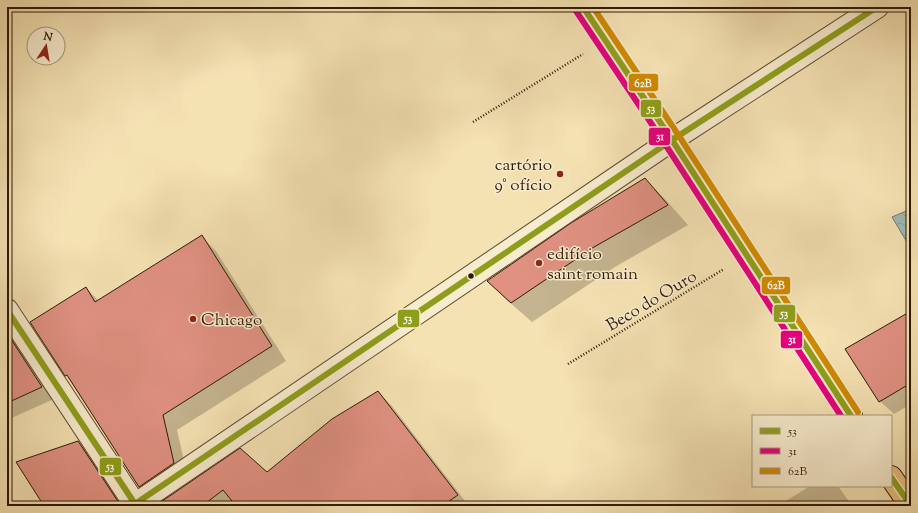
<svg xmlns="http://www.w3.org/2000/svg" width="918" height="513" viewBox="0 0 918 513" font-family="'Sorts Mill Goudy',serif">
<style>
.water{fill:url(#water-waves);stroke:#717b6f}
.shadow{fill:#0003}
.building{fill:#e09182;stroke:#2e1a05}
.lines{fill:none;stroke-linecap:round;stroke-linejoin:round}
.minor-casing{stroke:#604c30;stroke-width:24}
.primary-casing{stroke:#2e1a05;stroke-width:24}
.path{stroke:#2e1a05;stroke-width:2.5;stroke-dasharray:1 2;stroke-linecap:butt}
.minor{stroke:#f8ecce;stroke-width:22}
.primary{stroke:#eac17a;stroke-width:22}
.bus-1-casing{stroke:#f8ecce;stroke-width:9}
.bus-2-casing{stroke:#f8ecce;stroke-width:9}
.bus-3-casing{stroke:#f8ecce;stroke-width:9}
.bus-1{stroke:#8f9e1a;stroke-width:6}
.bus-2{stroke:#e5007d;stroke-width:6}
.bus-3{stroke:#cf8a01;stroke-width:6}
.poi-dot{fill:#8f2418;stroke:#f8ecce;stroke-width:1.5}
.bus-dot{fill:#2e1a05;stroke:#f8ecce;stroke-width:1.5}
.labels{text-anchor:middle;stroke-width:3;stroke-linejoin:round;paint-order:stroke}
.poi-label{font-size:17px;fill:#2e1a05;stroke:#f8ecce;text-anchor:start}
.street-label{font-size:17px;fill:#2e1a05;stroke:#f8ecce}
.line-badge{stroke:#f8ecce;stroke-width:1.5}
.badge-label{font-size:11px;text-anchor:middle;font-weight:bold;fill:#fff}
</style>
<defs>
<pattern id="water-waves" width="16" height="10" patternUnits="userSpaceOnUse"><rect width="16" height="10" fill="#9ebcb5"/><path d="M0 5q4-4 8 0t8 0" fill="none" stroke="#88a19a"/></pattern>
</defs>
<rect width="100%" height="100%" fill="#f5e2b3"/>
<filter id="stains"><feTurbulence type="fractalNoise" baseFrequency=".005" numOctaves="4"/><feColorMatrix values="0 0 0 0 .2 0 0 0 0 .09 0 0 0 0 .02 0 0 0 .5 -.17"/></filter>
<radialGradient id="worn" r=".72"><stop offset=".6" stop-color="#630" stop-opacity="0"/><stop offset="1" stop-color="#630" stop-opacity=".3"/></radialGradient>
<path class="water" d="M911 209V249L892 217Z"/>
<g class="shadow">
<path d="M645 179 665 199 688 225 615 267 532 322 508 301 488 281Z"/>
<path d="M202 237 216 251 286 361 177 430 188 478 154 501 139 486 32 323 86 288 99 301Z"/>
<path d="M911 312V404L894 414 880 401Z"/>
<path d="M7 326 54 399 7 420Z"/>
<path d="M378 392 392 406 469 506H238L236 504 233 506H157L267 473Z"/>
<path d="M78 442 92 456 125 506H46Z"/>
<path d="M810 486H838L852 506H778Z"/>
</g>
<g class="building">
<path d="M645 178 668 205 594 247 511 303 487 281 571 223Z"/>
<path d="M202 235 272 346 163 415 174 463 139 487 67 375 65 376 30 322 86 287 95 302Z"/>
<path d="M911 311V383L879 402 845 349Z"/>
<path d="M9 336 42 387 7 403V337Z"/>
<path d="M378 391 458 495 442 506H236L223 490 202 506H155L240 448 267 472 332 419Z"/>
<path d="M78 441 121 506H44L16 462Z"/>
</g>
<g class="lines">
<defs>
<g id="minor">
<path d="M7 310 136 506"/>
<path d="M133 506 672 140 877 7"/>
</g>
<g id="primary">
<path d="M583 7 672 140 851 416"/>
<path d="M891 477 911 506"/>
</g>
</defs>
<use href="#minor" class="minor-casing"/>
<use href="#primary" class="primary-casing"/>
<g class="path">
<path d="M473 122 583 54"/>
<path d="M568 364 724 269"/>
</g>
<use href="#minor" class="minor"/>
<use href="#primary" class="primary"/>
<defs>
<g id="bus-1">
<path d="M583 7 672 140 851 416"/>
<path d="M7 310 135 504 672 140 877 7"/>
<path d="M891 477 911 506"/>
</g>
<path id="bus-2" d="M576 11 665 144 841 416"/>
<path id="bus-3" d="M593 7 679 136 858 412"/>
</defs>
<use href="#bus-1" class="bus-1-casing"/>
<use href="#bus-2" class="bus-2-casing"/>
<use href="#bus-3" class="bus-3-casing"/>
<use href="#bus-1" class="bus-1"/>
<use href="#bus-2" class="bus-2"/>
<use href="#bus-3" class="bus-3"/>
</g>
<g class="poi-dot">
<circle cx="560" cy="174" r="4"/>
<circle cx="539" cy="263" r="4"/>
<circle cx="193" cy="319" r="4"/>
</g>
<circle class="bus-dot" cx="471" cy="276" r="3.5"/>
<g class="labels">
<g class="poi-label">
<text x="552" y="170" text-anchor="end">cartório<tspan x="552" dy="20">9° ofício</tspan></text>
<text x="547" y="259">edifício<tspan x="547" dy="20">saint romain</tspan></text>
<text x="201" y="325">Chicago</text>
</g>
<g class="street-label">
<text transform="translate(651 300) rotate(-31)" y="6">Beco do Ouro</text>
</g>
</g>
<g class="line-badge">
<rect x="628" y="73" width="31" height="19" rx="4" fill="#cf8a01"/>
<rect x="640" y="99" width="22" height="19" rx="4" fill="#8f9e1a"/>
<rect x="648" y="127" width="23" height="19" rx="4" fill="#e5007d"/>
<rect x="761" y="276" width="30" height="19" rx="4" fill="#cf8a01"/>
<rect x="773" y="304" width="23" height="19" rx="4" fill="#8f9e1a"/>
<rect x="397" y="309" width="23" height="19" rx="4" fill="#8f9e1a"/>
<rect x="780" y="330" width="23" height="19" rx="4" fill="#e5007d"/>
<rect x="99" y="457" width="23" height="19" rx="4" fill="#8f9e1a"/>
</g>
<g class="badge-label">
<text x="643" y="87">62B</text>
<text x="651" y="112">53</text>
<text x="660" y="140">31</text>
<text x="776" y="289">62B</text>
<text x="784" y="317">53</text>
<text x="408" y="322">53</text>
<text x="792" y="343">31</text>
<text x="110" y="470">53</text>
</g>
<rect width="918" height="513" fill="none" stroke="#f5e2b3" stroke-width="24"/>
<rect x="8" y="8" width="902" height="497" fill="none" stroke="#2e1a05" stroke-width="2"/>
<rect x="12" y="12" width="894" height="489" fill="none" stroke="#2e1a05"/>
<rect x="752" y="415" width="140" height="72" fill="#f8ecce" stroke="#a7987e"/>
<rect x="760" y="428" width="20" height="6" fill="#8f9e1a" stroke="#a7987e"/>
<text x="788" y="435" font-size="12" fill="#2e1a05">53</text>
<rect x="760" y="448" width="20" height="6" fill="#e5007d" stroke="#a7987e"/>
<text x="788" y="455" font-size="12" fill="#2e1a05">31</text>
<rect x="760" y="468" width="20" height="6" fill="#cf8a01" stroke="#a7987e"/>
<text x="788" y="475" font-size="12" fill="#2e1a05">62B</text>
<g transform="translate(46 46) rotate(12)"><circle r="19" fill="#f8ecce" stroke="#a7987e"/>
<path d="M0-3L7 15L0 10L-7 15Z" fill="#8f2418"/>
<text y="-6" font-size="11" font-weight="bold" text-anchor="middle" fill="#2e1a05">N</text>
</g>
<rect width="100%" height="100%" filter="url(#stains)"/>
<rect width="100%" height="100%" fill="url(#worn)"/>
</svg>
